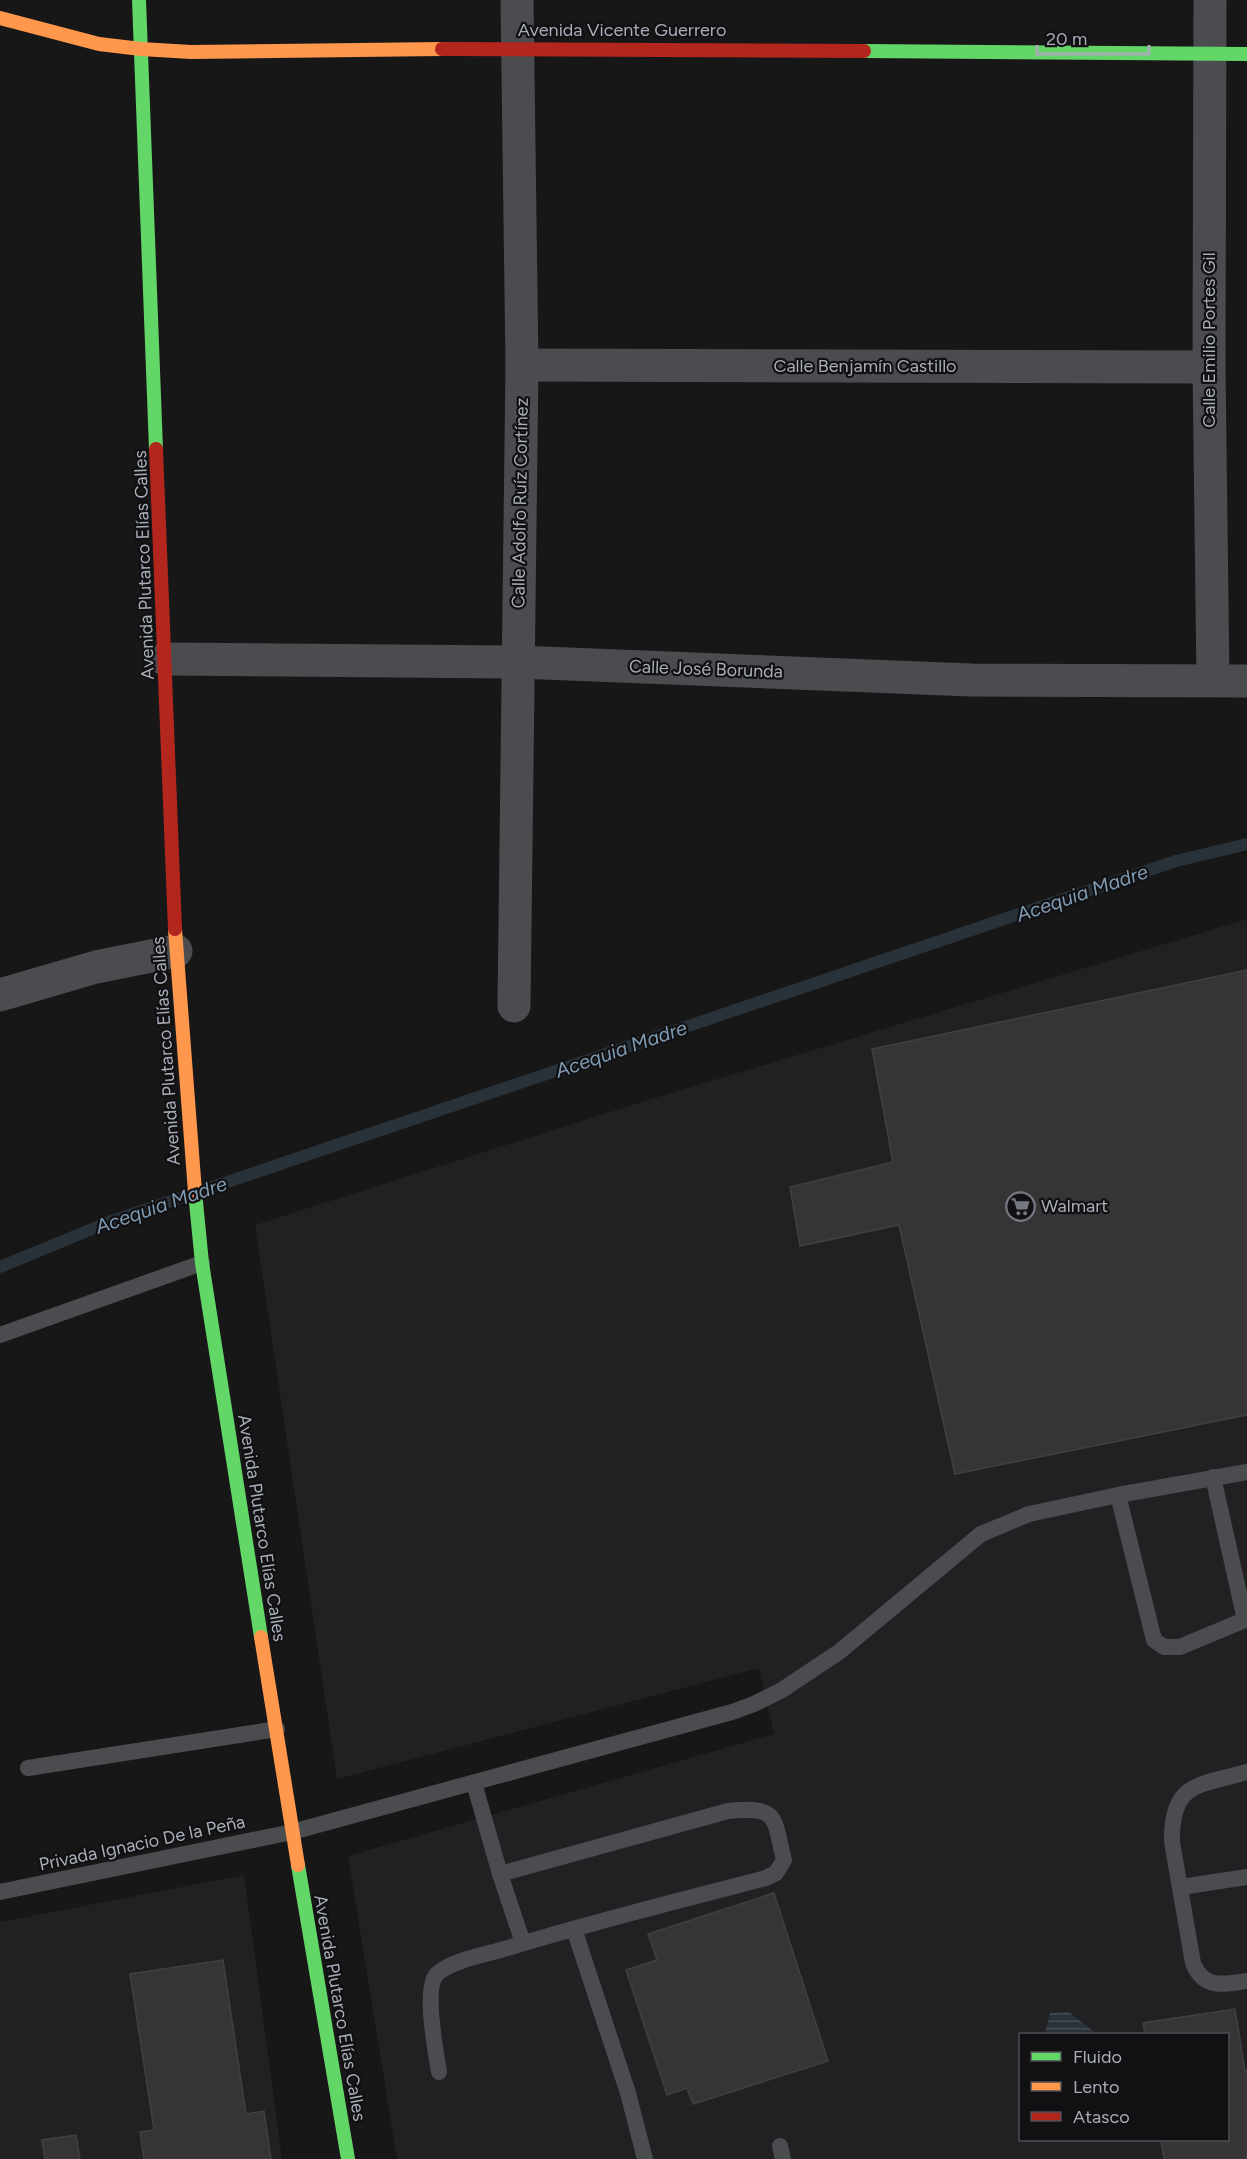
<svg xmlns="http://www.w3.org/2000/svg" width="1247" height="2159" viewBox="0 0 1247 2159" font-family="Figtree,sans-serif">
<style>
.built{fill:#212123;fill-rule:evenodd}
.water{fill:url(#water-rules)}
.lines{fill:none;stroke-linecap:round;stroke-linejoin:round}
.stream{stroke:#2a3239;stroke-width:12}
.building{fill:#353536;stroke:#3f4043;stroke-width:1.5}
.lane{stroke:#4b4c50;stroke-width:16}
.street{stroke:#4b4c50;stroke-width:33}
.fast{stroke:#63d668;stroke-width:14}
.slow{stroke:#ff974d;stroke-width:14}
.jam{stroke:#b3261e;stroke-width:14}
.labels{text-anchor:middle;stroke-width:4.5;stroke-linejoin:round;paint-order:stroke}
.street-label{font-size:18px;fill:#a8adb8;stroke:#111113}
.poi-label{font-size:18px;fill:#a8adb8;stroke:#111113;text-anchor:start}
.water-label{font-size:20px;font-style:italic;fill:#7f9bb3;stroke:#111113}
</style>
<defs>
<pattern id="water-rules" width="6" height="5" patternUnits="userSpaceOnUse" patternTransform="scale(1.5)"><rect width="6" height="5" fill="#2a3239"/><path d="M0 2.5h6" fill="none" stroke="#464d54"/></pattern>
</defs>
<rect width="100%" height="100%" fill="#171717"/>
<g class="built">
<path d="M1247 919V2159H397L348 1856 774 1734 759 1668 337 1779 255 1225 632 1105ZM1020 2034H1228V2140H1020Z"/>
<path d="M244 1875 282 2159H0V1922Z"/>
</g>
<path class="water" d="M1069 2012 1097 2034H1045L1050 2013Z"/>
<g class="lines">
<path class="stream" d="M0 1267 109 1222 1176 861 1247 844"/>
</g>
<g class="building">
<path d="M1247 970V1415L955 1474 899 1225 800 1246 790 1187 893 1162 872 1049Z"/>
<path d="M774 1893 828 2061 693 2104 687 2088 667 2095 626 1970 657 1960 648 1934Z"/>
<path d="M223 1960 246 2114 264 2111 271 2159H144L140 2132 154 2130 130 1974Z"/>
<path d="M1235 2009 1245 2071 1247 2070V2159H1164L1161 2140H1228V2034H1145L1143 2023Z"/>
<path d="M76 2135 80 2159H45L42 2140Z"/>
</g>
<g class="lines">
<g class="lane">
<path d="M0 1335 202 1263"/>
<path d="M1213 1477 1245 1620"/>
<path d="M1118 1495 1154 1640 1164 1647H1180L1247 1619"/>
<path d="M28 1768 277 1729"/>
<path d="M1247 1772C1198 1786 1171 1782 1172 1842L1193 1963C1204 1990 1223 1984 1247 1981"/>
<path d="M474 1783 500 1874 523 1943"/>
<path d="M1181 1887 1247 1877"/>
<path d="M0 1892 292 1832 732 1712 754 1704 782 1690 839 1652 981 1534 1029 1514 1118 1495 1247 1472"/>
<path d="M574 1929 628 2093 645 2159"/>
<path d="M439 2072C436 2052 423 1988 437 1974 451 1961 483 1955 501 1950 588 1923 678 1901 766 1878L776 1873 784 1860C773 1816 779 1806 728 1811L500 1874"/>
<path d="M780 2146 783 2159"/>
</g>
<g class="street">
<path d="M1210 0 1209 367 1213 680"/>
<path d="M522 365 1209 367"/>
<path d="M165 659 518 662 971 680 1247 681"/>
<path d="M0 995 96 967 176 951"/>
<path d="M514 1006 522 365 517 0"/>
</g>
<g class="fast">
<path d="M139 0 156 449"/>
<path d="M864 51 1247 54"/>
<path d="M195 1192 202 1263 261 1637"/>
<path d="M298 1865 348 2159"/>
</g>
<g class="slow">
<path d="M0 18 99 44 141 49 191 52 442 49"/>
<path d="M175 929 195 1192"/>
<path d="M261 1637 298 1865"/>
</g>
<g class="jam">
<path d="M442 49 864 51"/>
<path d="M156 449 175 929"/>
</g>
</g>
<defs>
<symbol id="supermarket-ring" viewBox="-11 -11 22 22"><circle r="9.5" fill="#111113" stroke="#757880" stroke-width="1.5"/><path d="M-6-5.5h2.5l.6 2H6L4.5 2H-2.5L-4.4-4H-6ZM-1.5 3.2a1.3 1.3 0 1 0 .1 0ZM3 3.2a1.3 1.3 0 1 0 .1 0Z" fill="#757880"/></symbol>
</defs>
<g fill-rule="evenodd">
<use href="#supermarket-ring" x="1004" y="1190" width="33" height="33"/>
</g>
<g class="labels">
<g class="street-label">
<text x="622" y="36">Avenida Vicente Guerrero</text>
<text transform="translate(1209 340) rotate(-90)" y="6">Calle Emilio Portes Gil</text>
<text x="865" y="372">Calle Benjamín Castillo</text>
<text transform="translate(520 503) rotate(-89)" y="6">Calle Adolfo Ruíz Cortínez</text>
<text transform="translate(144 565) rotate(-92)" y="6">Avenida Plutarco Elías Calles</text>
<text transform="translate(706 669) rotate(2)" y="6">Calle José Borunda</text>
<text transform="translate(166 1051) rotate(-94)" y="6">Avenida Plutarco Elías Calles</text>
<text transform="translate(262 1528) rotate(81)" y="6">Avenida Plutarco Elías Calles</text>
<text transform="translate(142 1843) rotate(-12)" y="6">Privada Ignacio De la Peña</text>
<text transform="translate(340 2008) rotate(80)" y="6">Avenida Plutarco Elías Calles</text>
</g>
<g class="poi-label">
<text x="1041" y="1212">Walmart</text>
</g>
<g class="water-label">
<text transform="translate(1082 893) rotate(-19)" y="7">Acequia Madre</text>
<text transform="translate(621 1049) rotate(-19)" y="7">Acequia Madre</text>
<text transform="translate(161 1205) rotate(-19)" y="7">Acequia Madre</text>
</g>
</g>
<rect x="1019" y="2033" width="210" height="108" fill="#111113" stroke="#4d4f55" stroke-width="1.5"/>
<rect x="1031" y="2052" width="30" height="9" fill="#63d668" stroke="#4d4f55" stroke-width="1.5"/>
<text x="1073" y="2063" font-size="18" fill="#a8adb8">Fluido</text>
<rect x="1031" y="2082" width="30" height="9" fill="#ff974d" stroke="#4d4f55" stroke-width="1.5"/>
<text x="1073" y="2093" font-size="18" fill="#a8adb8">Lento</text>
<rect x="1031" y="2112" width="30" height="9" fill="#b3261e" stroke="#4d4f55" stroke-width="1.5"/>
<text x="1073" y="2123" font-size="18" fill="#a8adb8">Atasco</text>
<path d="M1037 45v9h112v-9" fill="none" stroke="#a8adb8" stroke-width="3"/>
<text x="1046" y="45" font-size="18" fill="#a8adb8" stroke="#111113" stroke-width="4.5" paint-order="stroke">20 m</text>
</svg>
